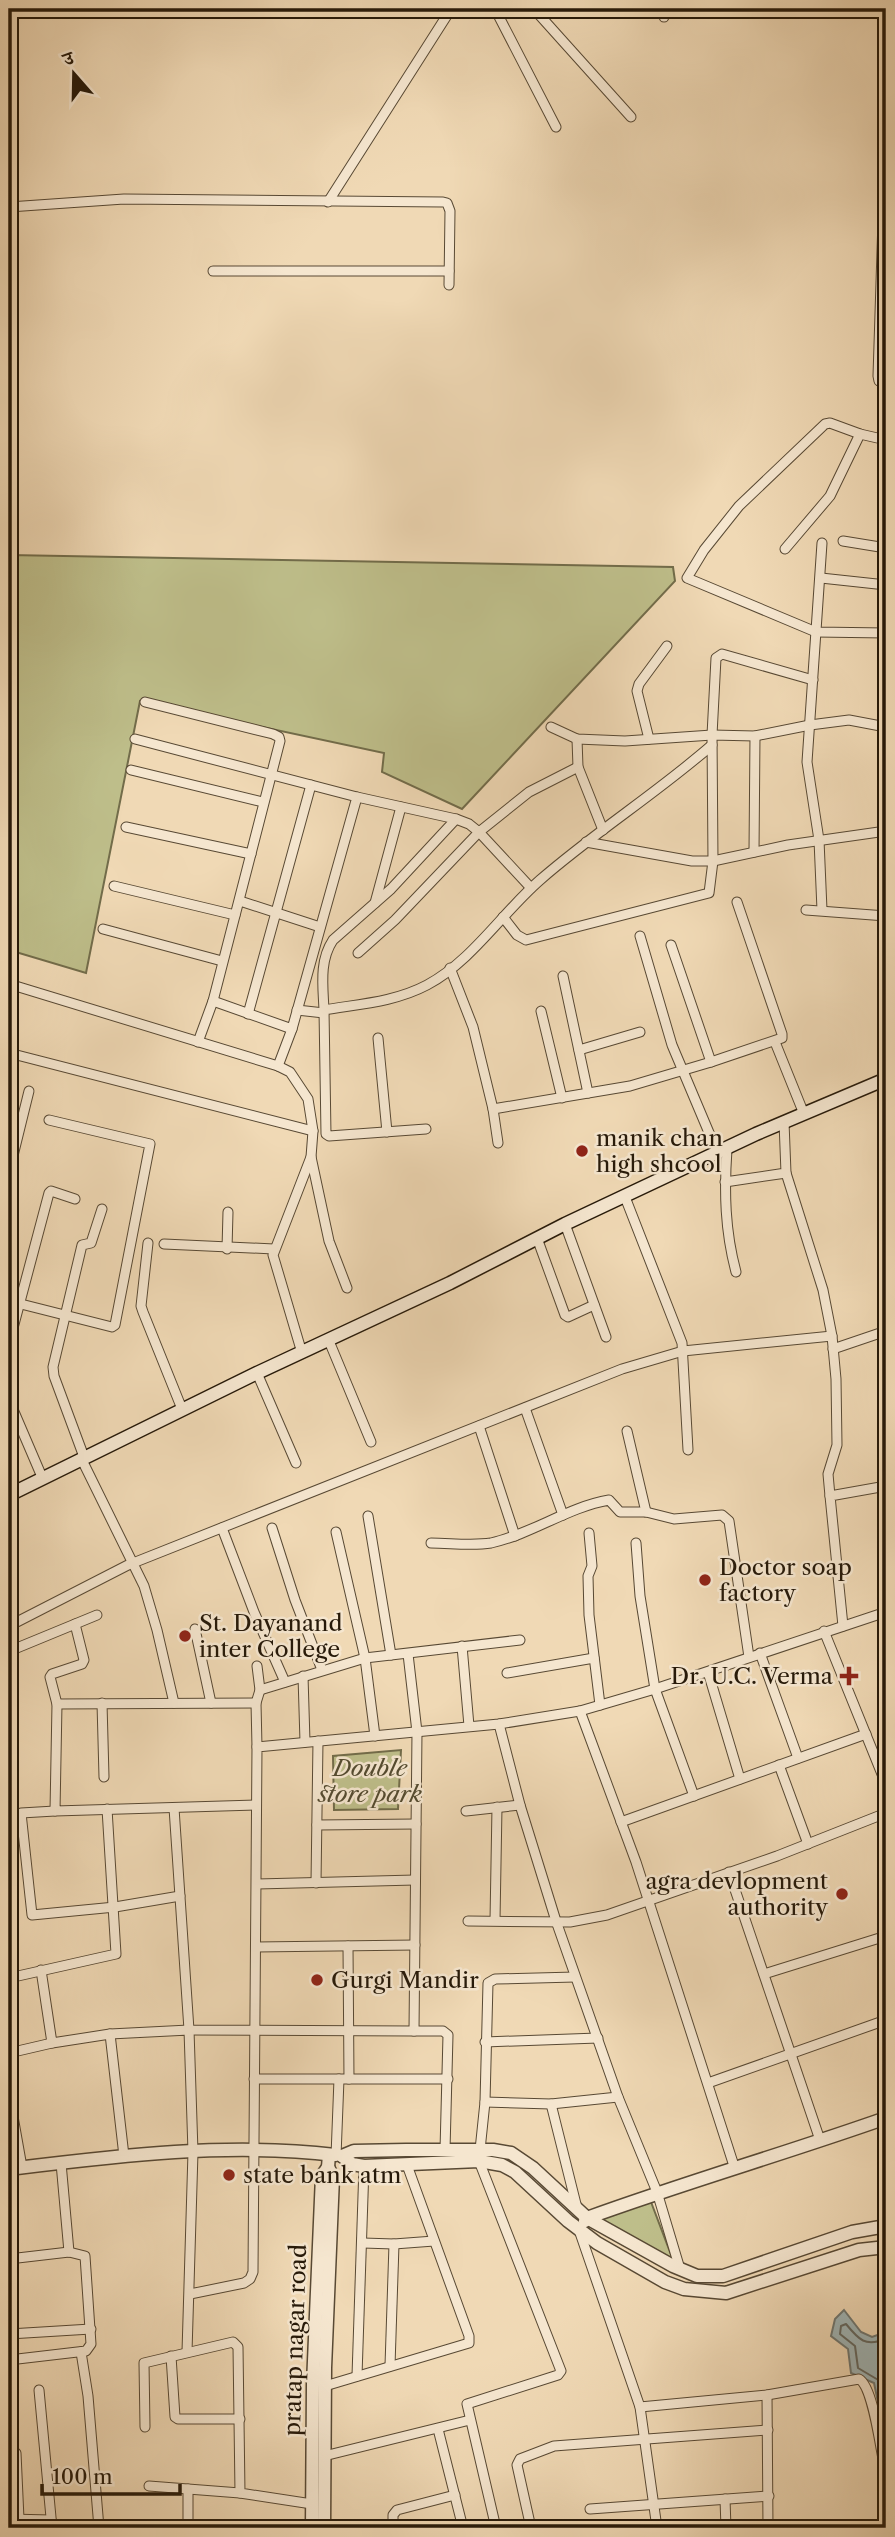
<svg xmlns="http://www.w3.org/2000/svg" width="895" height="2537" viewBox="0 0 895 2537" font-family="'Libre Caslon Text','Noto Serif Devanagari',serif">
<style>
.green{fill:#bebe8a;stroke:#726c4a;stroke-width:2}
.water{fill:#a0b7b9;stroke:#6f7873;stroke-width:2}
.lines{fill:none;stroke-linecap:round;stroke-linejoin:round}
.shore{stroke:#636861;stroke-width:2}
.minor-casing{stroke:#584934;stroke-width:11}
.tertiary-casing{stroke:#584934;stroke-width:15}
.secondary-casing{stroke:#261909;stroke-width:15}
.minor{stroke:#f5e6cf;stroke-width:9}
.tertiary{stroke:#f5e6cf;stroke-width:12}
.secondary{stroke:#f5e6cf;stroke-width:12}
.poi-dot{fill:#8f2418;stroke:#f5e6cf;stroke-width:2.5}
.labels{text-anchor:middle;stroke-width:5;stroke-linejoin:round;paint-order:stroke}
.poi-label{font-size:23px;fill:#261909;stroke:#f5e6cf;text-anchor:start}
.park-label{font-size:23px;font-style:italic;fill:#544b30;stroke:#f5e6cf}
.street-label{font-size:23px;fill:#261909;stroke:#f5e6cf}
</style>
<rect width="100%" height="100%" fill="#f0d9b5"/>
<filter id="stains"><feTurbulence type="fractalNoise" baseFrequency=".00286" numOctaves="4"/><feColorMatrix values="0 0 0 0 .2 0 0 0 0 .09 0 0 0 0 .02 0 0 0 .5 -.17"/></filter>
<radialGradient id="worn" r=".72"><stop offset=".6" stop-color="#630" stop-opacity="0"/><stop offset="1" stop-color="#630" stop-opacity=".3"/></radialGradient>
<g class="green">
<path d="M9 555 673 567 675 581 462 809 382 772 384 753 140 701 86 973 9 950Z"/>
<path d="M401 1750 398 1809 334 1810 333 1756Z"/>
<path d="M651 2202 673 2260 595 2219Z"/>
</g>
<path class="water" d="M844 2310 861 2332 872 2337 886 2332V2441L874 2383 851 2373 848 2349 831 2336 835 2319Z"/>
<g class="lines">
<path class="shore" d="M886 2339C865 2347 859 2340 846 2324L841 2326 840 2334 855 2346 858 2368 880 2381 886 2408"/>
<defs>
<g id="minor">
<path d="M495 9 556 127"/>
<path d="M534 9 631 117"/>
<path d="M664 9V17"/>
<path d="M328 202 451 9"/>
<path d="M9 207 124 199 443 202 447 203 450 211 449 285"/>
<path d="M886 218 883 220 878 376 879 381 886 385"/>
<path d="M213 271H449"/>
<path d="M886 440 860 434 830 423 825 424 739 506 704 550 687 578 816 632 886 633"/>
<path d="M843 541 886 548"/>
<path d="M785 549 830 496 860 434"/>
<path d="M821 578 886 585"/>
<path d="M145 702 273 734 279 737 280 741 213 1001 198 1042"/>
<path d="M551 727 577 739 625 741 712 735 755 736 810 725 849 720 886 727"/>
<path d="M135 739 357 797 292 1029 213 1001"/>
<path d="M577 739 578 767 603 830"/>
<path d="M649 739 637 691 639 684 667 646"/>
<path d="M131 770 263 802"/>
<path d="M357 797 456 819 469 824 479 832 529 792 578 767"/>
<path d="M126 827 251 854"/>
<path d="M586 842 692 861H713L788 845 886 831"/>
<path d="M754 852 755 736"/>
<path d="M114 886 235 915"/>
<path d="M240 901 320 927"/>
<path d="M375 903 401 807"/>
<path d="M806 910 886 916"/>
<path d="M822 910 819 840 807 762 822 543"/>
<path d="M503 917 517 935 526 940 709 893 713 861 712 735 716 658 722 654 813 680"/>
<path d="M103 929 222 961"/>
<path d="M640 936 672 1045 718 1154"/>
<path d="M671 945 711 1062"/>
<path d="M358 953 395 920 479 832 531 888"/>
<path d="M450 968 473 1027 493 1109 498 1143"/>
<path d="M563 976 588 1093"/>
<path d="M9 984 278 1066 290 1072 308 1099 313 1131 311 1157 273 1255 302 1353"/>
<path d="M297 1010 324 1013"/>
<path d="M324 1010C323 986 319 961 333 940L391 889 456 819"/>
<path d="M541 1011 562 1098"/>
<path d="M248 1014 311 785"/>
<path d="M378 1038 387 1132"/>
<path d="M775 1042 804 1114"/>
<path d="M579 1050 640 1032"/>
<path d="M9 1053 313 1131"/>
<path d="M278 1066 292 1029"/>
<path d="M493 1109 630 1086 711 1062 782 1038V1034L737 902"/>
<path d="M426 1129 329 1136 326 1134 324 1010C359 1004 395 1002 427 985 472 961 502 913 540 880 595 832 657 793 712 745"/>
<path d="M727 1149C724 1192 725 1231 736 1272"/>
<path d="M311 1157 329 1241 347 1288"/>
<path d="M9 1172 29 1091"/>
<path d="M786 1173 823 1290 832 1336 836 1379 837 1445 828 1474 830 1496"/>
<path d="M725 1182 786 1173 784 1122"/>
<path d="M625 1197 682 1343 688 1450"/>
<path d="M565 1224 606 1337"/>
<path d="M537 1238 565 1315 568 1317 594 1305"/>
<path d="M148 1243 141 1306 143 1312 182 1409"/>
<path d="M164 1244 274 1249"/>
<path d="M227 1249 228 1212"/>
<path d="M9 1301 112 1327 115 1325 150 1144 49 1120"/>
<path d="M329 1341 371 1442"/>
<path d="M9 1343 49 1193 51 1191 75 1199"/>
<path d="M833 1349 886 1331"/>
<path d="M257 1373 296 1463"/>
<path d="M9 1400 42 1477"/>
<path d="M525 1408 563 1515"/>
<path d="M479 1426 515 1536"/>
<path d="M627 1431 646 1512"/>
<path d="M84 1457 54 1376 53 1367 82 1245 91 1243 102 1209"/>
<path d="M81 1458 144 1586 157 1630 174 1703"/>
<path d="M368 1516 391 1655"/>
<path d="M222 1528 254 1612 285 1682"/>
<path d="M272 1528 295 1600 322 1670"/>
<path d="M336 1532 365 1658 375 1736"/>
<path d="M589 1533 592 1566 588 1576 589 1615 600 1705"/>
<path d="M431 1543C450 1543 472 1546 491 1543 532 1534 568 1507 609 1500L620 1512H646L674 1519 722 1515 729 1521 749 1657"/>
<path d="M636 1543 640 1596 655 1689 694 1796"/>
<path d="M75 1624 84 1660 82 1664 52 1674 50 1677 57 1704 55 1811 256 1805"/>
<path d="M9 1626 128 1565 622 1369 683 1351 832 1336"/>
<path d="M843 1626 830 1496 886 1486"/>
<path d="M195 1629 211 1703"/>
<path d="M824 1631 886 1784"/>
<path d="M462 1646 469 1726"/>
<path d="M12 1650 97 1615"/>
<path d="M760 1653 798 1758"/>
<path d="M257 1666 260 1690 256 1703 257 1747"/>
<path d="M708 1672 740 1779"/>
<path d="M507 1673 594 1658"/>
<path d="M303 1676 305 1742"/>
<path d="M260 1690 365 1658 520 1640"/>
<path d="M102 1703 104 1777"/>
<path d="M57 1704 256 1703"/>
<path d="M580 1711 636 1862 735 2169"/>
<path d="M499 1724 520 1805 556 1921 618 2097 657 2192 680 2269"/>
<path d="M779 1765 808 1844"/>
<path d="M174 1808 189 2030 414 2031 417 1732 408 1654"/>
<path d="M55 1811 21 1813 32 1915 115 1907 180 1896"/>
<path d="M466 1811 520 1805"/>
<path d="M621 1822 866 1734"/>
<path d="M317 1825 416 1824"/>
<path d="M729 1872 820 2140"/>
<path d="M316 1883 318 1741"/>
<path d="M257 1884 415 1880"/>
<path d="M495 1920 497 1807"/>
<path d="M468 1921 570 1922 607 1915 777 1856 886 1813"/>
<path d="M348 1946 349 2079"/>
<path d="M256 1947 415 1945"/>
<path d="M41 1970 52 2043 110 2034 189 2030 193 2152 187 2352"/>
<path d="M764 1974 886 1936"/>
<path d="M9 1978 116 1954 107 1809"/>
<path d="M414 2031H443L448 2035 445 2150"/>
<path d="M110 2034 124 2156"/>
<path d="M485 2042 598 2038"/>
<path d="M9 2053 52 2043"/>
<path d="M254 2079H448"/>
<path d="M708 2083 886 2020"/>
<path d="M9 2094 22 2167"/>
<path d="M485 2102 551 2104 618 2097"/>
<path d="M551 2104 577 2208"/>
<path d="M480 2150 485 2102 488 1983 495 1979 575 1977"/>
<path d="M336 2156 339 2079"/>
<path d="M479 2161 561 2371 558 2375 467 2404 496 2528"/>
<path d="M61 2163 69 2252"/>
<path d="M579 2230 640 2407 657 2528"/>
<path d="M363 2243 394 2244 434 2241"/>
<path d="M9 2259 69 2252 85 2256 91 2344 86 2351 9 2360"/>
<path d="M190 2294 244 2283 250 2279 253 2272 257 1747 499 1724 580 1711 655 1689 886 1612"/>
<path d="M9 2334 91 2329"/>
<path d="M81 2352 88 2396 99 2528"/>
<path d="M171 2356 175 2417 178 2419H240"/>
<path d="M390 2366 394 2244"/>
<path d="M357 2376 364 2166"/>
<path d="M325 2386 469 2343V2336L407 2165"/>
<path d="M39 2390 52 2528"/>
<path d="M767 2395 768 2528"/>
<path d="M640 2407 767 2395 859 2379C874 2387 881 2455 886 2474"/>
<path d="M145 2427 144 2363 233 2342 238 2347 240 2493 312 2504"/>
<path d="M438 2429 463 2528"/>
<path d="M16 2453 19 2519"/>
<path d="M324 2456 470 2420"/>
<path d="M149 2486 240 2493"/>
<path d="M725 2499 726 2528"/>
<path d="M590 2509 769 2496"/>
<path d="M9 2519 51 2520"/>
<path d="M188 2528V2489"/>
<path d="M393 2528V2515L397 2510 455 2495"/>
<path d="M531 2528 517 2465 520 2459 554 2446 768 2430"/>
</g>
<g id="tertiary">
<path d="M342 2156 352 2164 364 2166 479 2161 502 2165 515 2172 568 2221 597 2243 665 2282 684 2289 726 2293 859 2250 886 2247"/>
<path d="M342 2156 354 2151 406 2150H493L511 2153 533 2168 587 2218 673 2266 697 2276H723L852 2232 886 2226"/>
<path d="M9 2169C116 2156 227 2142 335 2155"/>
<path d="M585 2221 587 2218C686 2182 787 2153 886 2118"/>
<path d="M312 2528 313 2384 322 2176 328 2167 329 2155"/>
<path d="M324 2528 325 2368 333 2177 328 2167"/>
</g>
<path id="secondary" d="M9 1495 257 1373 450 1283 565 1224 756 1134 886 1079"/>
</defs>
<use href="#minor" class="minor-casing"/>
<use href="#tertiary" class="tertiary-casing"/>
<use href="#secondary" class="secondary-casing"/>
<use href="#minor" class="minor"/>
<use href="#tertiary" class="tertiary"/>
<use href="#secondary" class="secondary"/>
</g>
<g class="poi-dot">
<circle cx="582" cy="1151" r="7"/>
<circle cx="705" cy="1580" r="7"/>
<circle cx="185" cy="1636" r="7"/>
<path d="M845.5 1665.5h7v7h7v7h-7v7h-7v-7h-7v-7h7z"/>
<circle cx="842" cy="1894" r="7"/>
<circle cx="317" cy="1980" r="7"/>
<circle cx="229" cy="2175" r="7"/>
</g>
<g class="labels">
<g class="poi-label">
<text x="596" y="1146">manik chan<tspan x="596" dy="26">high shcool</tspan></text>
<text x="719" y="1575">Doctor soap<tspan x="719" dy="26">factory</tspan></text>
<text x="199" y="1631">St. Dayanand<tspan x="199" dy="26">inter College</tspan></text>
<text x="833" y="1684" text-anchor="end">Dr. U.C. Verma</text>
<text x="828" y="1889" text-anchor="end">agra devlopment<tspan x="828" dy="26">authority</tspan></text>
<text x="331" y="1988">Gurgi Mandir</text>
<text x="243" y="2183">state bank atm</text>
</g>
<g class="park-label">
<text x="370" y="1776">Double<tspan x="370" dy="26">store park</tspan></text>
</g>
<g class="street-label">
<text transform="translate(295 2340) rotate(-88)" y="8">pratap nagar road</text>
</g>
</g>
<rect width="895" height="2537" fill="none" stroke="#f0d9b5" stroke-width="35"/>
<rect x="10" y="10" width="874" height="2516" fill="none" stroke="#261909" stroke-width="3.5"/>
<rect x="18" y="18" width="860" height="2502" fill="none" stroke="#261909" stroke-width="2"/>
<g transform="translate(74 74) rotate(340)" stroke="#f5e6cf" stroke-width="5" paint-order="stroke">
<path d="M0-5L12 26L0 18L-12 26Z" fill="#261909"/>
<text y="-10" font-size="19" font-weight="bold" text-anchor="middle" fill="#261909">उ</text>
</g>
<path d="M42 2484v10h138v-10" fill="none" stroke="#261909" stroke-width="3.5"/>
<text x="52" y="2484" font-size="21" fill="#261909" stroke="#f5e6cf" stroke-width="5" paint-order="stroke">100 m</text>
<rect width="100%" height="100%" filter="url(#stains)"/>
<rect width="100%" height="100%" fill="url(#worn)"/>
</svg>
